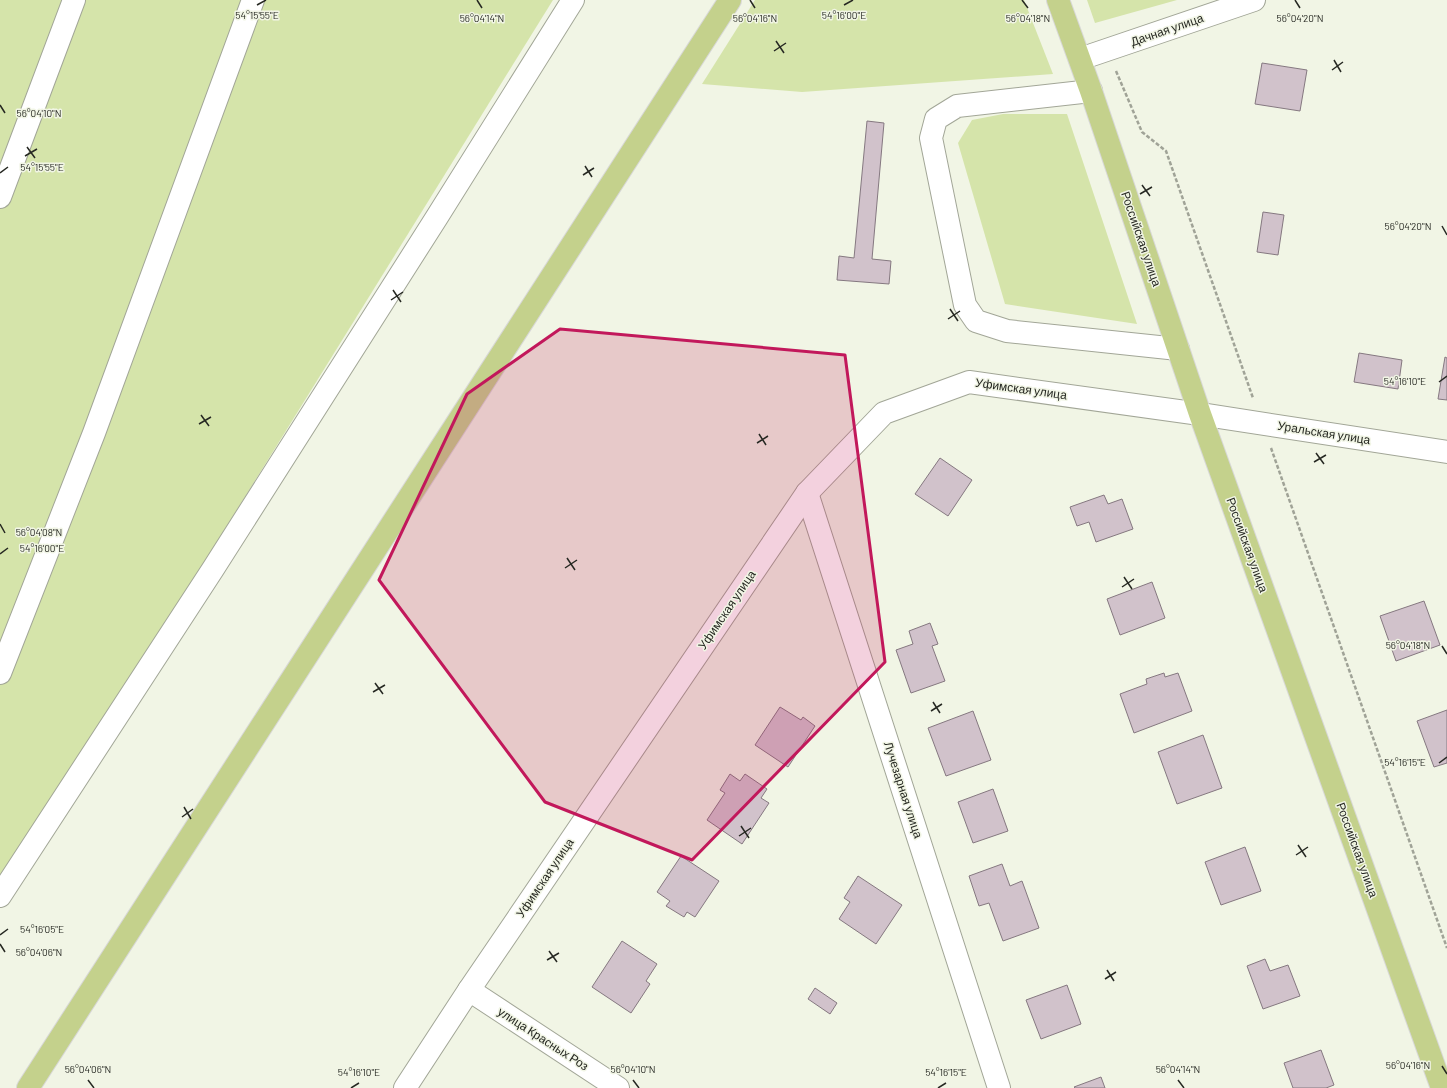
<svg xmlns="http://www.w3.org/2000/svg" width="1447" height="1088" viewBox="0 0 1447 1088" font-family="Barlow,sans-serif">
<style>
.green{fill:#d5e4aa}
.building{fill:#d1c2cb;stroke:#857880}
.lines{fill:none;stroke-linecap:round;stroke-linejoin:round}
.minor-casing{stroke:#a2a697;stroke-width:24}
.major-casing{stroke:#d8d8d7;stroke-width:24}
.path{stroke:#a0a397;stroke-width:2.5;stroke-dasharray:4 2;stroke-linecap:butt}
.minor{stroke:#fff;stroke-width:22}
.major{stroke:#c4d18c;stroke-width:22}
.marked{fill:#c2185b;fill-opacity:0.2;stroke:#c2185b;stroke-width:3;stroke-linejoin:round}
.ticks{fill:none;stroke:#262822;stroke-width:1.5}
.labels{text-anchor:middle;stroke-width:3;stroke-linejoin:round;paint-order:stroke}
.street-label{font-size:12px;fill:#262822;stroke:#f1f5e5}
.ticks-label{font-size:10px;text-anchor:middle;fill:#262822;stroke:#f1f5e5;stroke-width:3;stroke-linejoin:round;paint-order:stroke}
</style>
<rect width="100%" height="100%" fill="#f1f5e5"/>
<g class="green">
<path d="M0 0H553L0 892Z"/>
<path d="M755 0H1024L1053 74 802 92 702 84Z"/>
<path d="M1087 0H1177L1095 23Z"/>
<path d="M1003 114H1067L1137 324 1005 304 958 143 972 120Z"/>
</g>
<g class="building">
<path d="M1262 63 1307 70 1300 111 1255 104Z"/>
<path d="M867 121 884 123 872 259 891 261 889 284 837 280 839 256 854 258Z"/>
<path d="M1263 212 1284 215 1278 255 1257 252Z"/>
<path d="M1359 353 1402 360 1398 389 1354 382Z"/>
<path d="M1445 357 1447 358V400L1438 399Z"/>
<path d="M940 458 972 480 948 516 915 494Z"/>
<path d="M1104 495 1108 504 1122 499 1133 529 1096 542 1089 522 1077 526 1070 507Z"/>
<path d="M1152 582 1165 618 1120 635 1107 599Z"/>
<path d="M1424 601 1440 645 1396 661 1380 616Z"/>
<path d="M930 623 938 644 932 646 945 681 911 693 896 650 913 644 909 631Z"/>
<path d="M1164 673 1165 677 1178 673 1192 711 1134 733 1120 694 1147 684 1146 679Z"/>
<path d="M780 707 801 720 803 717 815 726 788 767 755 745Z"/>
<path d="M1447 710V763L1434 767 1417 721Z"/>
<path d="M973 711 991 760 946 776 928 728Z"/>
<path d="M1203 735 1222 788 1177 804 1158 752Z"/>
<path d="M730 774 740 781 745 774 767 789 761 798 769 803 742 844 707 820 725 793 720 790Z"/>
<path d="M993 789 1008 831 973 843 958 802Z"/>
<path d="M1245 847 1261 891 1221 905 1205 862Z"/>
<path d="M681 856 719 881 695 917 687 912 684 917 666 906 670 901 657 892Z"/>
<path d="M1002 864 1010 886 1022 881 1039 928 1003 941 989 903 979 906 969 876Z"/>
<path d="M858 876 902 905 876 944 839 919 850 902 844 898Z"/>
<path d="M622 941 657 964 646 981 650 984 631 1013 592 987Z"/>
<path d="M1265 959 1270 971 1288 965 1300 996 1263 1009 1247 966Z"/>
<path d="M1067 985 1081 1024 1041 1039 1026 1000Z"/>
<path d="M815 988 837 1003 830 1014 808 999Z"/>
<path d="M1321 1050 1334 1085 1326 1088H1293L1284 1063Z"/>
<path d="M1101 1077 1105 1088H1075L1074 1087Z"/>
</g>
<g class="lines">
<defs>
<g id="minor">
<path d="M1080 59 1254 0"/>
<path d="M1091 91 957 106 936 119 931 138 965 305 976 321 1007 331 1178 349"/>
<path d="M0 197 74 0"/>
<path d="M807 493 999 1088"/>
<path d="M0 673 94 433 253 0"/>
<path d="M0 896 213 569 437 217 573 0"/>
<path d="M469 990 618 1088"/>
<path d="M405 1088 469 990 807 493 884 413 969 382 1200 414 1447 452"/>
</g>
<g id="major">
<path d="M1058 0 1091 91 1200 414 1442 1088"/>
<path d="M28 1088 730 0"/>
</g>
</defs>
<use href="#minor" class="minor-casing"/>
<use href="#major" class="major-casing"/>
<g class="path">
<path d="M1116 71 1142 132 1166 151 1253 398"/>
<path d="M1271 448 1447 948"/>
</g>
<use href="#minor" class="minor"/>
<use href="#major" class="major"/>
</g>
<path class="marked" d="M560 329 845 355 885 662 692 860 545 802 379 580 467 394Z"/>
<path class="ticks" d="M477 0 482 8M750 0 755 8M1022 0 1028 8M1295 0 1300 8M257 5 266 0M844 5 853 0M776 41 784 53M774 51 786 43M1334 60 1341 72M1332 70 1343 62M0 105 5 113M27 147 35 158M25 156 37 149M585 166 592 177M0 173 8 167M583 175 594 168M1142 185 1150 196M1140 194 1152 187M1442 226 1447 235M393 290 401 302M391 300 403 292M950 309 958 321M948 319 960 311M1439 382 1447 376M201 415 209 426M199 424 211 417M759 434 766 445M757 443 768 436M1316 453 1324 464M1314 462 1326 455M0 524 5 533M0 554 8 548M567 558 575 570M565 568 577 560M1124 577 1132 589M1122 587 1134 579M1442 646 1447 654M375 683 383 694M373 692 385 685M933 702 940 713M931 711 942 704M1439 763 1447 757M184 807 191 819M182 817 193 809M741 826 749 838M739 836 751 828M1298 845 1306 857M1296 855 1308 847M0 935 8 929M0 944 5 952M549 951 557 962M547 960 559 953M1107 970 1114 981M1105 979 1116 972M1442 1066 1447 1074M88 1080 94 1088M633 1080 639 1088M1178 1080 1184 1088M351 1088 359 1083M938 1088 946 1083"/>
<g class="labels">
<g class="street-label">
<text transform="translate(1167 30) rotate(-19)" y="4">Дачная улица</text>
<text transform="translate(1141 239) rotate(71)" y="4">Российская улица</text>
<text transform="translate(1021 389) rotate(8)" y="4">Уфимская улица</text>
<text transform="translate(1324 433) rotate(9)" y="4">Уральская улица</text>
<text transform="translate(1247 545) rotate(70)" y="4">Российская улица</text>
<text transform="translate(727 610) rotate(-56)" y="4">Уфимская улица</text>
<text transform="translate(903 790) rotate(72)" y="4">Лучезарная улица</text>
<text transform="translate(1357 850) rotate(70)" y="4">Российская улица</text>
<text transform="translate(545 878) rotate(-56)" y="4">Уфимская улица</text>
<text transform="translate(543 1039) rotate(33)" y="4">улица Красных Роз</text>
</g>
</g>
<g class="ticks-label">
<text x="257" y="19">54°15'55"E</text>
<text x="844" y="19">54°16'00"E</text>
<text x="1028" y="22">56°04'18"N</text>
<text x="482" y="22">56°04'14"N</text>
<text x="755" y="22">56°04'16"N</text>
<text x="1300" y="22">56°04'20"N</text>
<text x="39" y="117">56°04'10"N</text>
<text x="42" y="171">54°15'55"E</text>
<text x="1408" y="230">56°04'20"N</text>
<text x="1405" y="385">54°16'10"E</text>
<text x="39" y="536">56°04'08"N</text>
<text x="42" y="552">54°16'00"E</text>
<text x="1408" y="649">56°04'18"N</text>
<text x="1405" y="766">54°16'15"E</text>
<text x="42" y="933">54°16'05"E</text>
<text x="39" y="956">56°04'06"N</text>
<text x="1408" y="1069">56°04'16"N</text>
<text x="88" y="1073">56°04'06"N</text>
<text x="633" y="1073">56°04'10"N</text>
<text x="1178" y="1073">56°04'14"N</text>
<text x="359" y="1076">54°16'10"E</text>
<text x="946" y="1076">54°16'15"E</text>
</g>
</svg>
